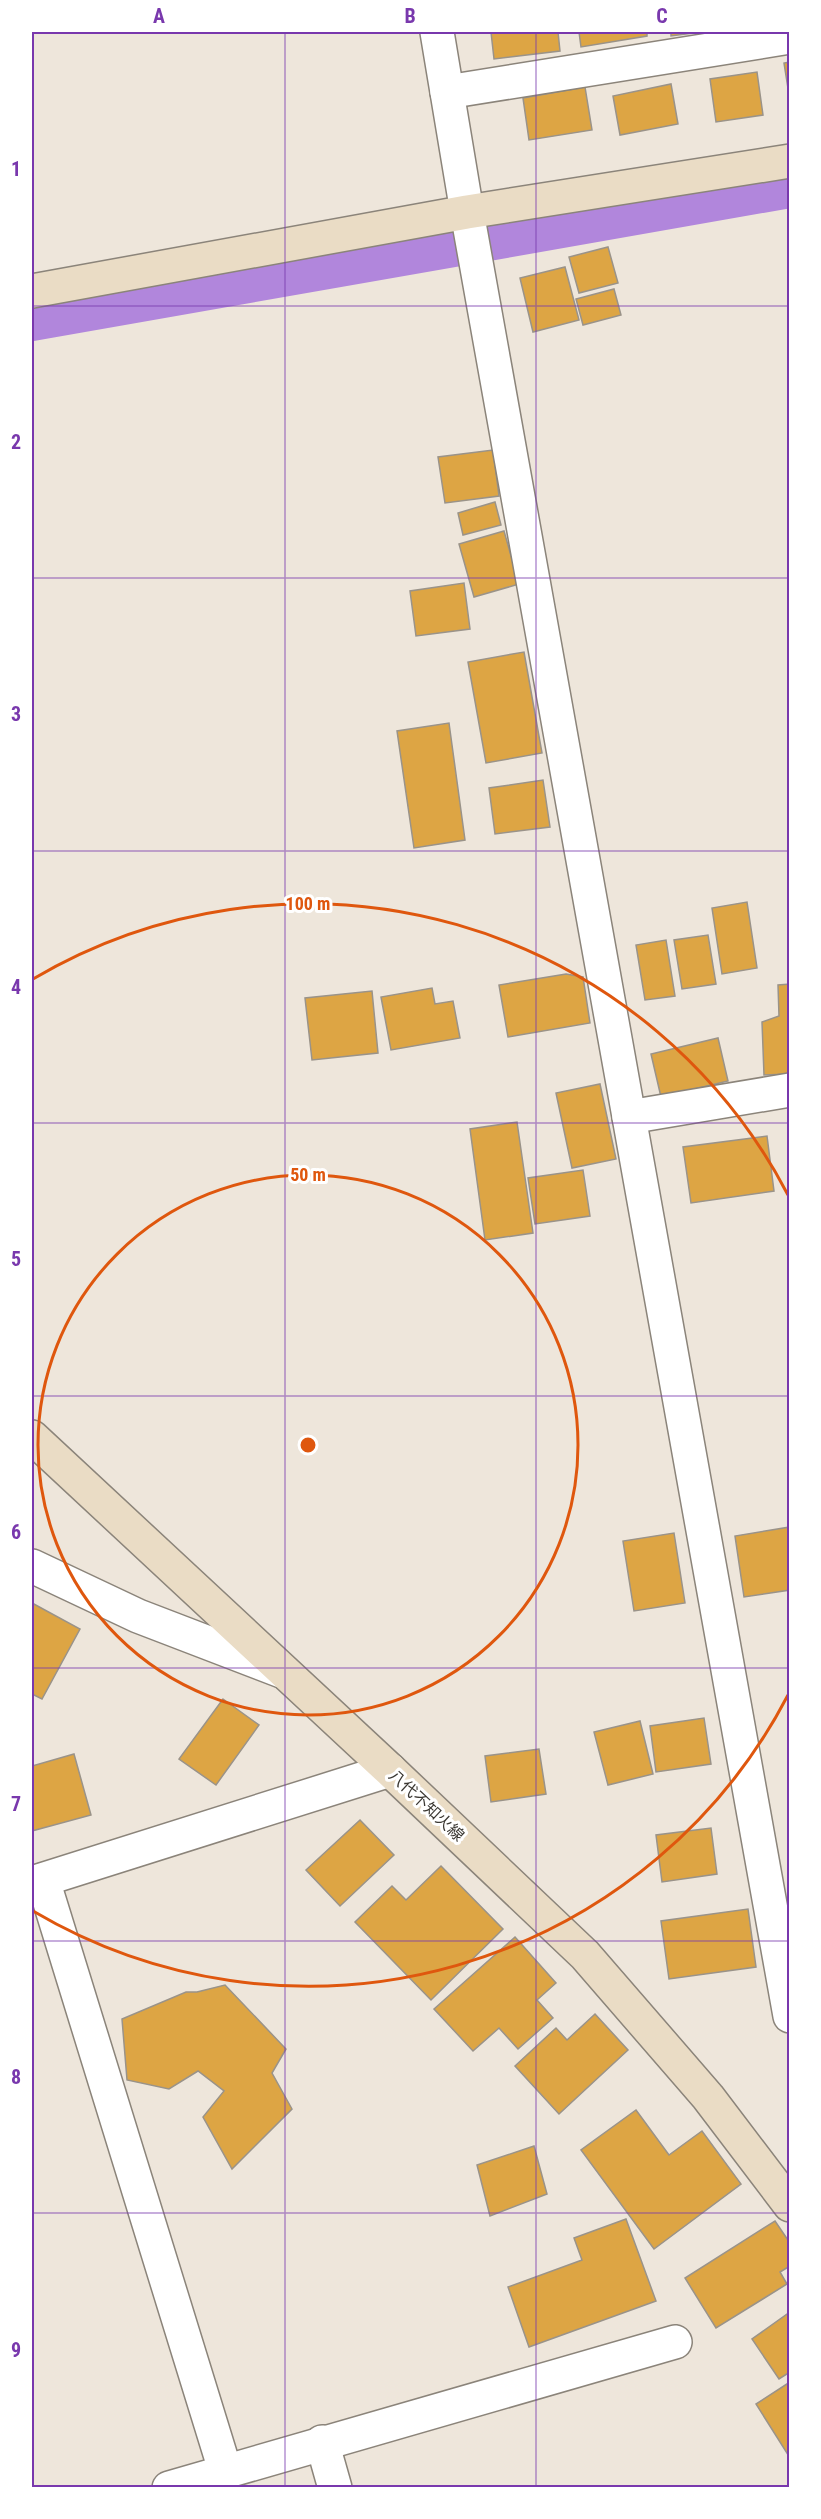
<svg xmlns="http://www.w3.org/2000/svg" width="821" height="2519" viewBox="0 0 821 2519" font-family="'Roboto Condensed','Noto Sans JP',sans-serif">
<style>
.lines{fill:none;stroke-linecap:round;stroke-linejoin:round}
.canal{stroke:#b186dc;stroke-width:38}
.building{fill:#dda544;stroke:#9a9389;stroke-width:1.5}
.street-casing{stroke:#8b847a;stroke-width:36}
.secondary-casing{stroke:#8b847a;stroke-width:36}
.street{stroke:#fff;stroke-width:33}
.secondary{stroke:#eadcc5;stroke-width:33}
.grid{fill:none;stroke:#7938ad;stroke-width:1.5;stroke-opacity:0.55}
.ring{fill:none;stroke:#df570e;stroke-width:3}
.labels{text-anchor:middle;stroke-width:6;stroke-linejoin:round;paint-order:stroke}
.street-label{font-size:16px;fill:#3b3833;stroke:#fff}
.centre{fill:#df570e;stroke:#fff;stroke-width:3}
.ring-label{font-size:18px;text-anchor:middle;font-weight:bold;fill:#df570e;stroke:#fff;stroke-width:6;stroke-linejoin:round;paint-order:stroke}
.neatline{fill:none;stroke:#7938ad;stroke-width:2}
.grid-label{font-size:20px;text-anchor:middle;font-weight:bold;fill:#7938ad}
</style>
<rect width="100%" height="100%" fill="#eee6db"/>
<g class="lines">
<path class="canal" d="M32 322 790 189"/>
</g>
<g class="building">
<path d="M491 32H558L560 51 494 59Z"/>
<path d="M579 32H647V36L581 47Z"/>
<path d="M671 32H701L671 36Z"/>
<path d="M790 62V101L784 63Z"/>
<path d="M757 72 763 115 716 122 710 79Z"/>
<path d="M671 84 678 124 620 135 613 96Z"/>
<path d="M585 87 592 130 529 140 523 98Z"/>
<path d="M608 247 618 283 579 293 569 257Z"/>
<path d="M565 267 579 320 533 332 520 278Z"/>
<path d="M614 289 621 315 583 325 576 299Z"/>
<path d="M493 450 499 496 445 503 438 457Z"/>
<path d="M495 502 501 525 463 535 458 513Z"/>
<path d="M504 531 519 584 474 597 459 544Z"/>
<path d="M464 583 470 629 416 636 410 591Z"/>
<path d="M524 652 542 753 486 763 468 662Z"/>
<path d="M449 723 465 840 414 848 397 731Z"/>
<path d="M543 780 550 827 495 834 489 788Z"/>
<path d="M747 902 757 968 722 974 712 908Z"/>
<path d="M708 935 716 984 682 989 674 940Z"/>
<path d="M666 940 675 996 645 1000 636 945Z"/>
<path d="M566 974 583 977 590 1023 508 1037 499 985Z"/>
<path d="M790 984V1074L764 1075 762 1022 779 1016 778 985Z"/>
<path d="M432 988 435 1004 453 1001 460 1038 391 1050 381 997Z"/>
<path d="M372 991 378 1053 312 1060 305 998Z"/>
<path d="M718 1038 728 1081 661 1097 651 1054Z"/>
<path d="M600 1084 616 1159 572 1168 556 1093Z"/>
<path d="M517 1122 533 1233 485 1240 470 1129Z"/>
<path d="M767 1136 774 1191 691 1203 683 1147Z"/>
<path d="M583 1170 590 1216 535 1224 528 1178Z"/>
<path d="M790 1527V1590L744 1597 735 1536Z"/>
<path d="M674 1533 685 1603 634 1611 623 1541Z"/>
<path d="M32 1603 80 1629 42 1699 32 1694Z"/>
<path d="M223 1699 259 1725 216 1785 179 1759Z"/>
<path d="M704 1718 711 1764 656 1772 650 1726Z"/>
<path d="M640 1721 653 1774 608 1785 594 1732Z"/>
<path d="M539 1749 546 1794 491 1802 485 1756Z"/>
<path d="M74 1754 91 1815 32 1831V1766Z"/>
<path d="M360 1820 394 1855 340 1906 306 1870Z"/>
<path d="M711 1828 717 1874 662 1882 656 1835Z"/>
<path d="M441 1866 503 1929 431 2000 355 1922 392 1886 406 1900Z"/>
<path d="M748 1909 756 1967 669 1979 661 1921Z"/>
<path d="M515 1937 556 1983 537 2000 553 2018 518 2049 499 2028 473 2051 434 2009Z"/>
<path d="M225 1985 286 2049 272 2073 292 2109 232 2169 203 2117 224 2091 198 2071 169 2089 127 2080 122 2019 186 1992H197Z"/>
<path d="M595 2014 628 2050 559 2114 515 2066 556 2028 567 2040Z"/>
<path d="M636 2110 669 2155 702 2131 741 2184 654 2249 581 2150Z"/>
<path d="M534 2146 547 2194 490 2216 477 2165Z"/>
<path d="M626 2219 656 2301 529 2347 508 2287 582 2260 574 2238Z"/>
<path d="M775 2221 790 2243V2266L780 2272 787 2284 716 2328 685 2278Z"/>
<path d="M790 2312V2372L779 2379 752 2339Z"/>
<path d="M790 2382V2458L756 2404Z"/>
</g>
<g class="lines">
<defs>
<g id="street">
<path d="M437 32 467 212 790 2016"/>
<path d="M447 92 790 37"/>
<path d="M629 1117 790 1090"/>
<path d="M32 1566 138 1616 284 1672"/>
<path d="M43 1880 225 2470"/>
<path d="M32 1883 390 1770"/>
<path d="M322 2442 335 2488"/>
<path d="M169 2488 675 2342"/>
</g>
<g id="secondary">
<path d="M32 291 467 212 790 161"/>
<path d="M32 1437 390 1770 585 1955 708 2097 790 2205"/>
</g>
</defs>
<use href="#street" class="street-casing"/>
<use href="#secondary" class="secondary-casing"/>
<use href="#street" class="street"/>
<use href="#secondary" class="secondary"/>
</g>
<path class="grid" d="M285 32V2488M536 32V2488M32 306H790M32 578H790M32 851H790M32 1123H790M32 1396H790M32 1668H790M32 1941H790M32 2213H790"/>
<g class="ring">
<circle cx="308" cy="1445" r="270"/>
<path d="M788 1695A541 541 0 0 1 33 1911M33 979A541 541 0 0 1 788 1195"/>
</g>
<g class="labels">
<g class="street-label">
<text transform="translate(427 1805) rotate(43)" y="6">八代不知火線</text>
</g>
</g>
<circle cx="308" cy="1445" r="9" class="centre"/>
<g class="ring-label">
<text x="308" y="910">100 m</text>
<text x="308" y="1181">50 m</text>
</g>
<rect width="821" height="2519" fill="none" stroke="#ffffff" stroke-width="66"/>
<rect x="33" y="33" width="755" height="2453" class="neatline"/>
<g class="grid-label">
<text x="159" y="23">A</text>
<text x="410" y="23">B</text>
<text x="662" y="23">C</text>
<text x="16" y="176">1</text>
<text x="16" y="449">2</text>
<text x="16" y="721">3</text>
<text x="16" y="994">4</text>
<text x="16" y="1266">5</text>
<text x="16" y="1539">6</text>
<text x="16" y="1811">7</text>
<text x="16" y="2084">8</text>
<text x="16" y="2357">9</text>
</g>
</svg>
